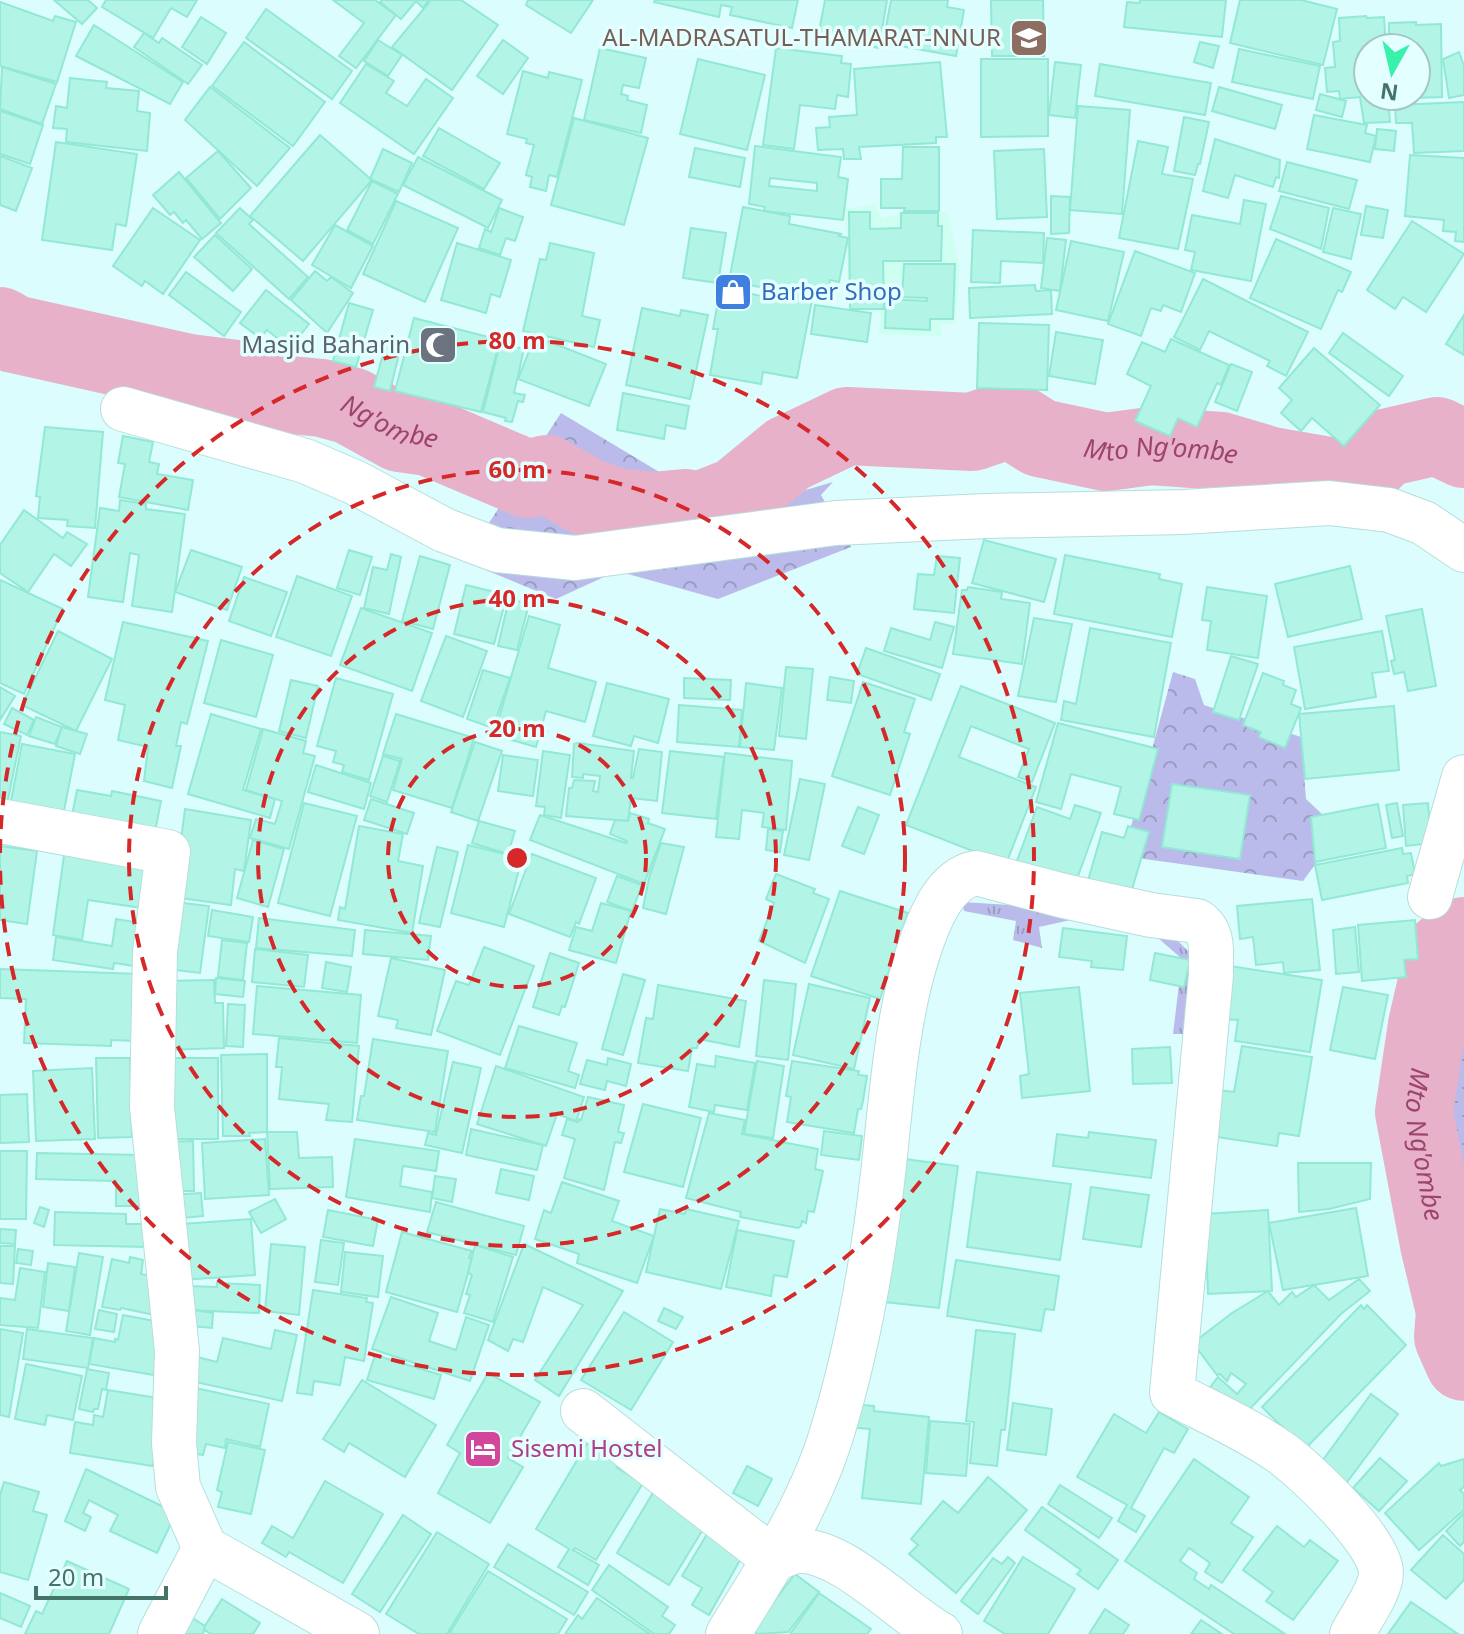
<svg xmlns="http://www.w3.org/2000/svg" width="1464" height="1634" viewBox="0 0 1464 1634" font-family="'Noto Sans',sans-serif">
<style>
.commercial{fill:#cffff0}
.grass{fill:url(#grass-tufts)}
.forest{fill:url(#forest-crowns)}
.wetland{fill:url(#wetland-marsh)}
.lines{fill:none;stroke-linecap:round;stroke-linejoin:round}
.river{stroke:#e7b1ca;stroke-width:78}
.building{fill:#b2f5e7;stroke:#92e8d5;stroke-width:2;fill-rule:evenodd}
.minor-casing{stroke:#b6deda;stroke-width:46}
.minor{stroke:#fff;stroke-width:44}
.ring{fill:none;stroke:#d62828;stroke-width:4;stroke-dasharray:14 10}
.labels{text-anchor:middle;stroke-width:7;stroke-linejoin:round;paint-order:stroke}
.education-label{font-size:24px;fill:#785e54;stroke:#e4ffff;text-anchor:end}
.shop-label{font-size:24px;fill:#366cbe;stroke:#e4ffff;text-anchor:start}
.worship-label{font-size:24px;fill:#5b616d;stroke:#e4ffff;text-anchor:end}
.hotel-label{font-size:24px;fill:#b23c85;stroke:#e4ffff;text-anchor:start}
.water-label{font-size:26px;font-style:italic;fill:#9e446c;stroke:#e4ffff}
.centre{fill:#d62828;stroke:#e4ffff;stroke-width:4}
.ring-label{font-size:24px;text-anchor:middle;font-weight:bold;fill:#d62828;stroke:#e4ffff;stroke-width:7;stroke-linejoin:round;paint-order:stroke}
</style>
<defs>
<pattern id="grass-tufts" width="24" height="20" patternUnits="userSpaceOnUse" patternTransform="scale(2)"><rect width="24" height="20" fill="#bbbbeb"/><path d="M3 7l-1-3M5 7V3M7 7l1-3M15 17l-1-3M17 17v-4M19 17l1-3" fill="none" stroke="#9a9dc2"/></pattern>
<pattern id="forest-crowns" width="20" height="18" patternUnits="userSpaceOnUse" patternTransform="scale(2)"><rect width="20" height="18" fill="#bbbbeb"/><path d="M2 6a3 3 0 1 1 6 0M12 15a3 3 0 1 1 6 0" fill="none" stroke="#9a9dc2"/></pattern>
<pattern id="wetland-marsh" width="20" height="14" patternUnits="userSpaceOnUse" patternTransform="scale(2)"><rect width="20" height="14" fill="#bbbbeb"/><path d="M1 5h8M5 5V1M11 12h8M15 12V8" fill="none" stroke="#9a9dc2"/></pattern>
</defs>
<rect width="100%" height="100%" fill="#dcfdfe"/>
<path class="commercial" d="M874 204 883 219 900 213 948 212 960 269 955 323 942 325 941 337 879 334 880 312 849 310 845 209Z"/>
<g class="grass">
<path d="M962 902 1073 909 1075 919 1039 927 1042 948 1013 940 1016 921 964 911Z"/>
<path d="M1167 930 1192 955 1187 1034H1173L1182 959 1158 938Z"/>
</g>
<g class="forest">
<path d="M561 413 666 476 683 526 833 482 821 495 851 547 718 599 617 571 556 599 464 561Z"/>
<path d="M1173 672 1195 679 1204 705 1301 737 1306 799 1340 831 1303 881 1123 856Z"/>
</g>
<path class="wetland" d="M1464 983V1343L1439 1293 1409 1068Z"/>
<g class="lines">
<g class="river">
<path id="s1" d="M0 326 14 334 189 373 244 380 291 395 322 398 351 406 400 433 429 437 528 479 547 474 589 498 617 507 651 511 685 508 699 511 737 496 788 454 847 426 972 432 1010 419 1040 438 1106 452 1151 446 1221 451 1271 466 1352 480 1385 448 1437 436 1464 449"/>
<path id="s2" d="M1464 936 1444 951 1427 1025 1414 1112 1439 1244 1455 1311 1453 1337 1464 1362"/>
</g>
</g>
<g class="building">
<path d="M54 0H88L97 8 82 24Z"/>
<path d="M106 0H197L187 17 171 8 153 38 102 7Z"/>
<path d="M333 0H375L396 15 356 68 339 56 364 23Z"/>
<path d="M382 0H429L423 8 416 1 401 19 380 2Z"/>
<path d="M431 0H461L498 25 452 90 392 47Z"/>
<path d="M528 0H593L571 33 526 5Z"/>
<path d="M655 0H798L792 28 730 15 732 7 721 5 719 17 654 2Z"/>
<path d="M825 0H887L879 48 818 37Z"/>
<path d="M891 0H948L947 7 964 10 956 56 883 43Z"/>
<path d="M991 0H1043L1044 56H992Z"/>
<path d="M1140 0H1226L1222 37 1124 27 1127 2 1140 3Z"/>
<path d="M1240 0H1301L1337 9 1323 65 1230 43Z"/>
<path d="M0 2 53 21 55 16 76 22 57 82 0 66Z"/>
<path d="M266 9 352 71 332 99 246 38Z"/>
<path d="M1366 16 1367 18 1384 17 1386 48H1368V96H1388L1390 122 1364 123 1360 97 1340 99 1339 91 1327 92 1325 68 1335 67 1333 42 1340 41 1339 18Z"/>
<path d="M201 17 226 33 207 64 182 47Z"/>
<path d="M1416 22V25L1441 24 1442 97 1413 98V103H1390V96H1416V48H1389V23Z"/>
<path d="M94 25 183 82 170 104 76 56Z"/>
<path d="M144 33 159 43 162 38 202 65 188 84 134 47Z"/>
<path d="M378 40 402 55 388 76 364 61Z"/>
<path d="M503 40 528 58 503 94 477 76Z"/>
<path d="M244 42 325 102 293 146 212 86Z"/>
<path d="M1200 42 1219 46 1213 68 1194 62Z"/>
<path d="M600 48 646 58 639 88 623 85 621 94 628 96 627 100 647 105 641 133 584 120Z"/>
<path d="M776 48 842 56 841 63 851 64 848 97 837 95 835 109 800 105 794 149 763 145Z"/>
<path d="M1239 49 1320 66 1313 99 1232 82Z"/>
<path d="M1459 52 1464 66V95L1449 98 1443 59Z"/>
<path d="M698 59 765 75 747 150 680 134Z"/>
<path d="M981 59H1048V136L981 137Z"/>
<path d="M940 62 947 137H936V143L859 147 861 159H844L843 149 818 150 816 128 830 127 829 117 857 115 854 69Z"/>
<path d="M1055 62 1081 65 1075 118 1049 115Z"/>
<path d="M366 64 394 81 386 93 407 106 426 79 453 98 414 154 340 103Z"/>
<path d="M1100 64 1211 83 1205 115 1095 96Z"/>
<path d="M2 67 56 84 42 124 0 109Z"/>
<path d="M523 71 548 78 549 72 582 80 557 177 549 175 546 191 530 187 532 177 526 175 534 145 526 143 527 139 507 134Z"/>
<path d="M70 78 107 82 106 88 139 91 137 111 150 113 147 151 66 142 67 129 53 128 56 106 67 108Z"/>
<path d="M210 87 290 148 257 186 185 120Z"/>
<path d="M1219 87 1282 105 1275 129 1212 111Z"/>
<path d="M1320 94 1346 101 1342 117 1316 110Z"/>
<path d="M1464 102V151L1414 153 1412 123H1396L1395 105Z"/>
<path d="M1078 106 1130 110 1122 214 1070 210Z"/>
<path d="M0 111 43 125 30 164 0 154Z"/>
<path d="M1314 115 1367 125 1365 133 1376 136 1370 162 1307 149Z"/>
<path d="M1184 117 1209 122 1200 164H1198L1195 175 1174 171Z"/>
<path d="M574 118 648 138 624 225 551 205Z"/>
<path d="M439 128 500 163 484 189 423 156Z"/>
<path d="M1377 129 1396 131 1394 151 1375 149Z"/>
<path d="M320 135 372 180 303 261 250 216Z"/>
<path d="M1215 139 1280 160 1279 178 1276 177 1273 187 1235 175 1228 198 1203 191Z"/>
<path d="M1138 141 1168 147 1162 174 1193 179 1178 249 1119 238Z"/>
<path d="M56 142 137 154 126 226 116 224 112 250 42 240Z"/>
<path d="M755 146 841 157 838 177 848 179 843 220 764 211 765 207 749 204ZM770 178 817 183V191L769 186Z"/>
<path d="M903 147H939V211H904L905 208H881V179H902Z"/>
<path d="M695 148 745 158 740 187 689 177Z"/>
<path d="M383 149 412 163 399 192 370 179Z"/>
<path d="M1044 149 1047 217 997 219 994 151Z"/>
<path d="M218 151 251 188 220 219 186 178Z"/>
<path d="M1410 155 1464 158V242L1455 241 1456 232 1443 231 1444 220 1405 216Z"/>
<path d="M0 156 32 168 16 211 0 205Z"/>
<path d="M418 157 502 200 488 228 403 185Z"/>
<path d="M1287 162 1357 180 1349 209 1279 191Z"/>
<path d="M179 172 221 223 202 239 186 220 183 223 174 212 170 215 153 195Z"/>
<path d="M372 181 398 194 373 244 347 230Z"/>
<path d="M1051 196 1070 197 1069 233 1051 234Z"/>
<path d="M1281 196 1329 208 1321 249 1270 229Z"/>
<path d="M1244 200 1266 204 1251 281 1191 270 1195 252 1185 250 1192 215 1240 224Z"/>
<path d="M396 201 458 228 425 302 363 274Z"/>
<path d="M1366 206 1388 210 1383 238 1361 235Z"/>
<path d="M743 207 790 216 789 224 841 234 839 236 848 238 839 282 830 280 827 300 729 281Z"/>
<path d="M153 208 200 240 163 294 145 281 142 286 113 266Z"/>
<path d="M240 208 253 220 249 224 308 277 289 299 216 233Z"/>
<path d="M499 208 523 217 515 241 506 238 500 255 479 248 485 229 491 232Z"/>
<path d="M1333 208 1361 214 1351 259 1323 252Z"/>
<path d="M849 212H870V229L901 228V213H938V226H942L941 261H883L884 309H850Z"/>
<path d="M1412 221 1464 254 1426 312 1403 297 1395 309 1367 290Z"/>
<path d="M335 225 373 246 351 288 312 265Z"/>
<path d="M691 228 726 233 718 283 683 278Z"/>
<path d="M973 230 1044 233 1043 263 1001 261 1000 283 971 282Z"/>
<path d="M215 235 252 269 233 291 194 257Z"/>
<path d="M1047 238 1066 240 1060 291 1041 288Z"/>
<path d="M1276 239 1351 272 1342 292 1338 290 1321 329 1250 298Z"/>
<path d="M1071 241 1124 252 1108 321 1056 310Z"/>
<path d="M457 243 511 260 500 297 491 294 486 313 441 300Z"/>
<path d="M550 243 594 253 582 316 600 320 594 347 523 331 540 259 546 260Z"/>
<path d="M1135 251 1195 273 1181 312 1163 305 1161 311 1151 308 1141 336 1108 324Z"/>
<path d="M904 264H955L953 319H930V330L885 328 886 299 927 301V298L902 297Z"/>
<path d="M315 271 327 281 331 277 353 293 327 333 291 300Z"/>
<path d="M186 272 241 312 224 336 169 295Z"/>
<path d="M1203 279 1308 332 1286 376 1267 366 1270 361 1209 331 1200 350 1174 337Z"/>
<path d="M721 285 751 291V294L767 297V292L812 300 797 378 763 372 761 384 710 375 718 329H713Z"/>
<path d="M1035 285 1036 291 1051 290 1052 314 970 318 969 288Z"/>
<path d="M266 290 309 324 290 348 267 330 260 338 240 323Z"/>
<path d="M349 303 373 310 356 367 333 361Z"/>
<path d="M815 305 871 313 867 342 811 334Z"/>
<path d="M642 308 680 316 681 310 708 315 690 399 626 385Z"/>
<path d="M1464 315V355L1446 344Z"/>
<path d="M414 318 500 340 481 412 395 391Z"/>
<path d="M979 323 1049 325 1047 390 977 388Z"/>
<path d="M1056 332 1103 340 1095 384 1049 376Z"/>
<path d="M1343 333 1403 376 1389 396 1329 353Z"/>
<path d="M535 336 606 364 589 406 518 379Z"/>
<path d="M1171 339 1229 365 1221 385 1217 383 1197 427 1178 418 1170 436 1135 421 1151 386 1127 374 1142 342 1165 352Z"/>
<path d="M500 343 524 349 514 393 525 395 523 402 518 401 512 422 505 421 506 418 483 412Z"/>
<path d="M385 347 400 350 390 391 374 387Z"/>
<path d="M1314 348 1380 405 1344 446 1312 418 1301 431 1281 413 1292 400 1279 388Z"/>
<path d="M1231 364 1252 372 1237 411 1215 402Z"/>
<path d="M623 393 689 406 685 429 666 425 664 439 617 430Z"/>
<path d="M45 427 103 432 95 528 67 526 68 520 38 518 40 497 36 496Z"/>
<path d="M123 436 153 442 149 462 159 464 157 474 193 480 188 510 119 497 125 464 118 463Z"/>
<path d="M120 500 146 504V509L185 514 172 612 132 606 139 555 130 553 123 602 88 597 100 508 119 511Z"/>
<path d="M24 510 63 538 67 532 87 544 71 566 54 554 28 592 0 573V545Z"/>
<path d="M984 540 1056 559 1044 602 972 583Z"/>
<path d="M191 550 242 567 227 610 175 592Z"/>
<path d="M349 550 372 557 360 595 337 588Z"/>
<path d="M391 554 401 557 389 614 364 608 373 567 387 570Z"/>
<path d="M1065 555 1160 574 1159 579 1182 584 1172 637 1054 614Z"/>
<path d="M420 556 450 565 433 629 402 621Z"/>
<path d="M937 556 960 558 954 613 914 609 918 574 934 575Z"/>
<path d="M1350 566 1362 619 1288 637 1275 584Z"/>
<path d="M297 576 352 596 331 656 276 637Z"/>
<path d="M244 577 287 592 271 636 229 621Z"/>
<path d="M0 580 63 609 24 694 0 683Z"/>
<path d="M466 585 507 595 494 644 454 634Z"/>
<path d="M968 587 1002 592 1001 599 1030 603 1022 664 953 654 962 590H967Z"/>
<path d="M1207 587 1267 596 1258 658 1207 650 1211 621 1202 620Z"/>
<path d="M509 599 529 604 517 650 498 646Z"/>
<path d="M361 608 432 633 412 691 340 665Z"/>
<path d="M1422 609 1436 686 1408 691 1404 672 1394 674 1391 661 1395 660 1386 616Z"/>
<path d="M529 616 560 625 548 668 596 682 585 722 546 711 536 747 494 735Z"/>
<path d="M1034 618 1072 624 1056 702 1018 696Z"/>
<path d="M123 622 208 641 187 724 181 722 176 746H181L172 788 144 781 148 747 118 740 125 705 105 700Z"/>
<path d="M935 622 954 627 942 668 884 651 891 628 930 640Z"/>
<path d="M1090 628 1171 643 1154 737 1061 720 1064 701 1076 704Z"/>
<path d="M58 631 112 659 76 731 22 705Z"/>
<path d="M1382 631 1389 671 1372 673 1376 697 1305 709 1294 647Z"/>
<path d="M446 636 487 651 463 717 421 701Z"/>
<path d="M221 640 273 655 256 717 204 703Z"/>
<path d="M866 648 940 674 931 700 857 674Z"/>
<path d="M1231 656 1258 664 1239 720 1213 712Z"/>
<path d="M786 667 813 669 806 739 779 736Z"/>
<path d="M483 670 510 678 493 728 467 719Z"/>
<path d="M1263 673 1284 681 1283 685 1296 690 1291 704 1301 708 1285 748 1259 737 1261 732 1243 725Z"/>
<path d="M830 677 854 681 851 703 827 700Z"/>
<path d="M336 678 393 694 369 780 342 772 344 765 333 762 336 751 317 746Z"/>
<path d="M684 678 731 680 730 700 684 698Z"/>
<path d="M291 680 318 686 306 738 279 731Z"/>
<path d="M863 682 915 699 904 732 910 734 890 795 832 776Z"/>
<path d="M607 683 669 699 658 743 634 736 631 746 593 736Z"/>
<path d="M746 683 782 688 774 750 740 747Z"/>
<path d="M961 686 1055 723 1032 782 1018 777 1029 749 971 726 959 757 1036 787 1006 864 906 825Z"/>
<path d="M0 687 15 696 0 720Z"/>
<path d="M679 705 742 710 739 747 677 742Z"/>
<path d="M1394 706 1399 770 1305 779 1299 714Z"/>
<path d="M12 708 34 720 27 735 4 724Z"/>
<path d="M211 714 261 729 243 790 275 799 270 818 188 794Z"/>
<path d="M396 714 474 738 452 808 393 790 402 759 383 754Z"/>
<path d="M36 717 62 727 55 744 29 736Z"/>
<path d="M1058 723 1158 749 1139 820 1114 814 1121 787 1071 774 1061 809 1036 802Z"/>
<path d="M62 727 87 734 80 754 56 746Z"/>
<path d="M263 729 306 741 303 753 315 756 289 849 250 838 256 819 275 824 282 801 246 790Z"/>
<path d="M0 732 21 736 6 809 0 808Z"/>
<path d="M475 742 502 751 478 821 451 812Z"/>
<path d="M578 743 634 751 631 778H633L639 749 662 752 657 801 631 798 628 821 566 816 569 788H572L574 780 595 781 593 791 598 792 600 776 583 774V778L572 777 574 744Z"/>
<path d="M22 744 75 754 62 821 9 811Z"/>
<path d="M543 751 570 755 561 818 544 815 545 807 536 806Z"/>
<path d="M670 751 724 757 716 819 662 813Z"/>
<path d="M725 753 792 761 786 830 762 827 764 813 742 810 739 839 716 837Z"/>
<path d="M503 755 538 760 533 796 498 791Z"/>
<path d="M383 756 400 761 387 802 370 796Z"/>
<path d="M316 765 371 783 364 809 308 792Z"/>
<path d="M800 779 825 784 809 860 784 855Z"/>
<path d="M1172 784 1250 795 1240 859 1162 847Z"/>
<path d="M77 790 111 796 112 791 161 801 152 847 69 831Z"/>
<path d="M371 799 414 813 407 834 364 820Z"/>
<path d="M304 803 357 816 330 916 278 903Z"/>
<path d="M1397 803 1403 836 1392 838 1386 805Z"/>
<path d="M1428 803 1431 843 1406 846 1403 805Z"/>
<path d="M1378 804 1386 848 1315 862 1311 817Z"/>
<path d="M1075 805 1101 813 1074 887 1015 866 1037 807 1070 819Z"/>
<path d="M858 807 879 815 864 854 842 846Z"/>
<path d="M185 809 251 820 244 871 235 869 231 905 166 896 177 871Z"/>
<path d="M630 813 649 819 648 823 665 829 644 884 530 840 540 815 626 843 627 841 610 834 615 820 628 821Z"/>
<path d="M479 821 515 831 508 854 472 843Z"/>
<path d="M359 826 403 834 398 861 423 866 412 933 338 920 340 907 345 909Z"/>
<path d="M1128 826 1149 832 1128 903 1085 891 1102 832 1124 838Z"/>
<path d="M768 829 783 831 780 852 766 850Z"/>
<path d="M253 840 284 849 268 907 237 898Z"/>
<path d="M66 841 149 852 142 908 88 900 82 940 53 935Z"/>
<path d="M661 843 684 847 666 914 643 908 649 878Z"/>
<path d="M468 845 522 858 504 927 451 913Z"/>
<path d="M0 846 37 851 27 924 0 920Z"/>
<path d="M437 847 458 852 440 927 419 923Z"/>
<path d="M1402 848 1403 854 1411 853 1415 874 1407 876 1408 883 1322 900 1315 865Z"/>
<path d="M532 854 596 878 579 924 576 922 570 937 509 914Z"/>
<path d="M776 874 815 889 813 893 829 899 805 963 759 941 774 903 766 899Z"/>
<path d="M617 876 642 885 632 911 607 902Z"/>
<path d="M840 891 908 913 880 999 811 976Z"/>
<path d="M1312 899 1320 970 1284 973 1283 962 1256 965 1253 937 1240 939 1237 906Z"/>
<path d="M167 901 209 906 200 973 158 968Z"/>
<path d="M601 903 631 911 616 963 569 950 576 927 592 931Z"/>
<path d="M212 910 253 917 249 942 208 936Z"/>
<path d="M259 918 355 930 352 956 256 948Z"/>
<path d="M116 919 141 923 135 966 114 963 113 969 53 960 56 937 112 946Z"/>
<path d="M1415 920 1418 959 1404 960 1406 977 1362 981 1358 925Z"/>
<path d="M1355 927 1359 972 1336 974 1333 930Z"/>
<path d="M1063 928 1127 936 1123 970 1091 967 1092 961 1059 957Z"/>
<path d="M365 930 431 936 428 960 363 954Z"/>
<path d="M222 940 247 943 243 980 218 977Z"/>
<path d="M484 947 534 966 500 1055 437 1031 456 981 469 985Z"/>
<path d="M255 949 308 955 304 987 252 982Z"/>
<path d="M550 953 579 963 565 1007 562 1006 559 1015 533 1007Z"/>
<path d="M1155 953 1190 960 1184 987 1150 980Z"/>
<path d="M391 958 445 970 431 1035 396 1028 398 1020 378 1016Z"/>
<path d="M326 962 351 967 347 992 322 988Z"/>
<path d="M1223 965 1322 980 1310 1052 1235 1041 1238 1020 1224 1019Z"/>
<path d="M0 969 140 974 138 1041 111 1040V1046L24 1043 26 999 0 998Z"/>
<path d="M623 974 645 980 623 1055 602 1049Z"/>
<path d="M216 978 245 981 243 997 215 994Z"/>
<path d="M214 980 215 1003H223L224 1048 162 1050 163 981Z"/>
<path d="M764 980 796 984 788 1060 756 1056Z"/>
<path d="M809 984 870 998 854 1069 793 1055Z"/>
<path d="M658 985 746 1001 739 1047 699 1039 697 1048H692L688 1071 638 1063 646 1018 653 1019Z"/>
<path d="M257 986 361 995 357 1043 253 1034Z"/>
<path d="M1079 987 1090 1091 1022 1098 1020 1076 1029 1074 1020 993Z"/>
<path d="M1343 987 1388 995 1375 1059 1330 1050Z"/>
<path d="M228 1004 245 1005 243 1047 226 1046Z"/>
<path d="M519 1026 577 1043 568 1071 579 1075 575 1088 505 1068Z"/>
<path d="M279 1038 359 1046 352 1122 326 1120 329 1104 279 1099 282 1067H276Z"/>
<path d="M373 1039 448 1051 435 1132 357 1120 361 1096H364Z"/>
<path d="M1242 1046 1312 1057 1299 1136 1279 1133 1277 1146 1210 1136 1218 1090 1234 1092Z"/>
<path d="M1170 1047 1172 1083 1133 1084 1132 1049Z"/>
<path d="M267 1054V1132L249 1133 250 1136H223L221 1055Z"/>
<path d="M716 1056 755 1063 747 1110 715 1105 714 1112 689 1107 697 1064 715 1067Z"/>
<path d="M96 1058H130L132 1137 98 1138Z"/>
<path d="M162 1058H218V1139H163Z"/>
<path d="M608 1058 631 1064 626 1086 607 1081 605 1090 580 1084 587 1060 607 1065Z"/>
<path d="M757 1061 784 1066 773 1138 744 1134Z"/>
<path d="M792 1061 859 1071 858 1075 867 1076 863 1101 861 1109H858L854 1133 787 1122 791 1097 786 1096Z"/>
<path d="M453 1062 481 1068 462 1153 425 1145 428 1133 436 1135Z"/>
<path d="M496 1066 584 1097 576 1121 557 1114 546 1146 477 1124Z"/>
<path d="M92 1068 95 1139 36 1141 33 1071Z"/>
<path d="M27 1094 29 1142 0 1143V1095Z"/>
<path d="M588 1097 624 1105 618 1132 624 1133 621 1143 615 1142 604 1190 564 1178 575 1139 562 1135 567 1119 578 1122 579 1119 581 1120Z"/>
<path d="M643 1104 701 1118 683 1187 624 1172Z"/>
<path d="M709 1113 745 1120 742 1134 818 1149 815 1169 823 1171 814 1212 808 1211 806 1223 802 1221 801 1226 798 1228 740 1217 741 1212 686 1198Z"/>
<path d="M471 1129 543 1145 537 1170 466 1155Z"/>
<path d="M824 1131 862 1136 859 1160 821 1155Z"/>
<path d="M267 1132H297L299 1158 332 1157 333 1187 270 1189Z"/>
<path d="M1089 1132 1156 1140 1151 1178 1053 1166 1057 1134 1088 1138Z"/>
<path d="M265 1139 269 1195 205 1199 202 1143Z"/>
<path d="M355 1139 439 1151 436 1171 403 1166 400 1186 432 1192 430 1212 346 1197Z"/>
<path d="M193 1141 194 1191H167L166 1142Z"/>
<path d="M0 1151H27L26 1219H0Z"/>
<path d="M37 1153 142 1155 141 1206H116V1181L36 1179Z"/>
<path d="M905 1159 958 1166 939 1308 885 1302Z"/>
<path d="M1298 1163H1371L1370 1199 1329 1209 1299 1212Z"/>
<path d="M501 1169 534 1176 529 1200 496 1193Z"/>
<path d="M977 1172 1071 1184 1060 1260 967 1247Z"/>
<path d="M435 1176 456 1179 452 1202 432 1198Z"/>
<path d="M562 1182 619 1201 612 1221 654 1236 637 1283 577 1263 579 1254 535 1239 544 1210 551 1213Z"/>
<path d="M1091 1187 1149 1195 1141 1247 1083 1239Z"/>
<path d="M201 1193 203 1216 171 1219 169 1195Z"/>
<path d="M275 1199 286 1219 261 1233 249 1212Z"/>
<path d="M436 1202 524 1226 516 1255 427 1232Z"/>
<path d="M40 1207 49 1210 44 1227 34 1223Z"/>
<path d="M1356 1208 1368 1276 1283 1290 1269 1223Z"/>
<path d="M660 1209 685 1214 686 1209 739 1221 721 1289 646 1272Z"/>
<path d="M328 1210 378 1220 373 1246 323 1237Z"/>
<path d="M1268 1210 1272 1291 1208 1294 1205 1214Z"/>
<path d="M55 1212 126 1214V1224H147V1247L54 1245Z"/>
<path d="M251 1219 255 1275 181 1280 182 1224Z"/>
<path d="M0 1229 16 1230 15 1244 0 1243Z"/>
<path d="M737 1230 794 1241 787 1277 774 1275 771 1296 726 1287Z"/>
<path d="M402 1232 472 1251 469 1258 472 1259 457 1312 386 1292Z"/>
<path d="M321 1240 344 1243 338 1285 315 1282Z"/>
<path d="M271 1244 305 1247 299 1315 265 1311Z"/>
<path d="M524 1244 623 1291 559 1396 535 1380 583 1305 543 1287 523 1342 513 1339 508 1351 488 1340Z"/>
<path d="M475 1245 513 1257 493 1322 464 1313 470 1295 466 1294 472 1275 468 1273Z"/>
<path d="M0 1246H15L13 1284 0 1283Z"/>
<path d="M18 1249 33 1251 31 1265 16 1263Z"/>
<path d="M345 1252 383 1256 378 1297 341 1292Z"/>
<path d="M79 1253 103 1257 90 1335 66 1331Z"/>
<path d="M130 1257 143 1260 141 1274 162 1278 159 1316 121 1308 120 1310 102 1307 112 1259 129 1263Z"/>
<path d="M956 1260 1059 1276 1054 1310 1045 1309 1041 1331 947 1316Z"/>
<path d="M48 1263 75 1267 69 1311 43 1307Z"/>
<path d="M20 1268 45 1272 38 1328 0 1325V1298L15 1300Z"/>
<path d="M1359 1279 1370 1291 1341 1314 1242 1417 1208 1390 1218 1377 1237 1394 1246 1384 1231 1373 1227 1381 1220 1374 1217 1375 1193 1343 1232 1313 1268 1291 1279 1305 1292 1292 1296 1297 1314 1285 1329 1300Z"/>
<path d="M217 1283 260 1285 259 1313 186 1310 187 1286 217 1287Z"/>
<path d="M313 1290 367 1298 366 1302 373 1303 364 1361 345 1357 340 1385 314 1381 312 1395 297 1393Z"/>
<path d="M391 1297 438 1313 429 1341 456 1350 466 1317 489 1325 470 1381 372 1349Z"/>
<path d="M1361 1305 1364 1309 1367 1305 1406 1345 1305 1449 1262 1407Z"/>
<path d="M664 1308 683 1317 676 1329 658 1321Z"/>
<path d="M99 1310 117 1314 114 1332 95 1329Z"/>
<path d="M194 1310 213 1313 212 1328 192 1326Z"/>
<path d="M624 1312 673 1342 631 1410 581 1380Z"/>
<path d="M123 1315 154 1321 163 1327 154 1375 89 1364 94 1338 115 1342V1339L118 1340Z"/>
<path d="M0 1329 23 1333 9 1417 0 1415Z"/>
<path d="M27 1329 93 1338 88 1368 23 1359Z"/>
<path d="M275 1330 297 1335 282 1401 191 1381 197 1357 217 1362 223 1338 271 1349Z"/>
<path d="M976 1330 1015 1334 1005 1430H1001L997 1466 970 1463 974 1422 966 1421Z"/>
<path d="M375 1355 441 1375 434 1399 367 1380Z"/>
<path d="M26 1364 82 1376 73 1420 47 1415 45 1425 15 1419Z"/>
<path d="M87 1369 109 1373 106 1390 102 1389 98 1409H94L93 1412 79 1409Z"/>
<path d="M488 1373 540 1402 508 1458 523 1467 490 1523 438 1493 460 1453 447 1445Z"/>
<path d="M362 1380 436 1425 405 1477 349 1443 344 1452 323 1439Z"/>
<path d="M191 1387 269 1404 260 1447 226 1439 225 1448 206 1444 203 1455 182 1451Z"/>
<path d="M108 1390 164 1399 153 1466 70 1453 75 1422 93 1425 94 1415 103 1417Z"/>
<path d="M1371 1394 1398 1414 1341 1490 1315 1471Z"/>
<path d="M1013 1403 1052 1409 1046 1455 1007 1450Z"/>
<path d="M850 1404 874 1406V1411L929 1417 921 1504 862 1498 870 1429 848 1427Z"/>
<path d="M1159 1412 1188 1429 1174 1453 1164 1448 1131 1508 1145 1516 1136 1532 1118 1521 1127 1505 1077 1477 1114 1414 1146 1433Z"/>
<path d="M930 1421 970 1424 966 1476 926 1473Z"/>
<path d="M228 1442 265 1450 251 1514 218 1507 222 1492 217 1490Z"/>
<path d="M588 1442 621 1462 617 1468 643 1483 596 1560 575 1548 573 1550 599 1565 588 1585 558 1567 569 1549 536 1529Z"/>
<path d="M1380 1458 1407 1481 1379 1511 1353 1488Z"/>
<path d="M1194 1459 1249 1497 1231 1523 1253 1537 1222 1583 1205 1572 1210 1563 1189 1548 1180 1561 1197 1573 1194 1579 1209 1589 1211 1585 1285 1634H1234L1125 1561Z"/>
<path d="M1464 1459V1487L1460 1490 1464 1494V1510L1419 1550 1385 1513 1439 1463 1441 1466Z"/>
<path d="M747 1466 772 1479 758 1506 733 1493Z"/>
<path d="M86 1469 176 1513 157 1553 110 1531 118 1515 89 1500 83 1513 91 1517 85 1531 65 1521Z"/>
<path d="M988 1477 1027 1510 956 1593 909 1554 918 1545 911 1539 943 1501 958 1513Z"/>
<path d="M325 1481 383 1514 343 1583 289 1552 286 1557 262 1543 272 1526 293 1538Z"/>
<path d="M4 1482 39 1492 33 1511 47 1515 28 1580 0 1572V1495Z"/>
<path d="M1060 1485 1112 1518 1099 1538 1048 1504Z"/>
<path d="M657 1486 710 1518 669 1585 617 1553Z"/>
<path d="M1042 1507 1118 1560 1098 1589 1077 1574 1081 1570 1025 1530Z"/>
<path d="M1464 1513V1542L1460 1546 1446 1531Z"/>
<path d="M403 1515 431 1534 380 1612 352 1594Z"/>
<path d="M713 1524 748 1546 709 1615 692 1605 702 1588 682 1576Z"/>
<path d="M1277 1526 1304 1547 1310 1540 1338 1561 1293 1620 1266 1601 1273 1592 1243 1570Z"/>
<path d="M437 1532 489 1564 447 1634H419L386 1614Z"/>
<path d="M1443 1535 1464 1554V1580L1446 1599 1411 1570Z"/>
<path d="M508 1544 588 1592 574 1615 494 1567Z"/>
<path d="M1008 1557 1015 1563 978 1614 961 1601 993 1558 1002 1564Z"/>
<path d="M1023 1557 1075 1589 1048 1634H1005L984 1621Z"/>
<path d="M67 1561 129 1589 109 1634H25L36 1611 42 1614Z"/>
<path d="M609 1565 668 1607 662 1616 675 1625 669 1634H654L592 1590Z"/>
<path d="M488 1571 567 1619 558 1634H449Z"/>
<path d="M795 1574 819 1592 788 1632 757 1634 752 1630Z"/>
<path d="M0 1593 30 1606 21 1627 0 1618Z"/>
<path d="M819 1593 871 1629 867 1634H790Z"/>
<path d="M597 1598 650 1634H565L578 1615 582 1619Z"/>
<path d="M222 1599 260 1623 253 1634H211L203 1629Z"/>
<path d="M1411 1602 1458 1634H1388Z"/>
<path d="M1105 1609 1129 1625 1123 1634H1089Z"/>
<path d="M183 1612 205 1626 203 1634H177Z"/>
<path d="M1201 1620 1222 1634H1191Z"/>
</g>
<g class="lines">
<defs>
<g id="minor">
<path d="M123 409 305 461 356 483 444 530 497 550 575 558 836 523 986 516 1184 512 1329 503 1389 510 1424 523 1464 550"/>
<path d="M0 821 168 852 155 952 152 1107 177 1351 174 1443 178 1487 205 1548 357 1634"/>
<path d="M1430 897 1464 777"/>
<path d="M583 1411 774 1559C781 1557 790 1552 798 1551 841 1548 902 1613 940 1634"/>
<path d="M160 1634 205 1548"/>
<path d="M728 1634C767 1571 809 1507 831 1436 857 1352 873 1261 883 1174 891 1103 896 1020 918 953 927 924 943 879 976 873L1064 896 1151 915 1197 921C1216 934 1210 955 1211 975L1172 1393C1208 1412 1247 1429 1280 1452 1306 1470 1381 1542 1381 1573 1381 1590 1360 1619 1352 1634"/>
</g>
</defs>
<use href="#minor" class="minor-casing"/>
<use href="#minor" class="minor"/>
</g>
<g class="ring">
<circle cx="517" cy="858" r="129"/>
<circle cx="517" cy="858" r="259"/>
<circle cx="517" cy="858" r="388"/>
<path d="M0 853A517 517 0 1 1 0 863"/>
</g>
<defs>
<symbol id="school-square" viewBox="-11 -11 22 22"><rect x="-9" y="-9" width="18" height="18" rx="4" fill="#8d6e63" stroke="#e4ffff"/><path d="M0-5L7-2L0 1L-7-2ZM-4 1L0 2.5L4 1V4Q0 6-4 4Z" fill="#fff"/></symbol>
<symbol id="shop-square" viewBox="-11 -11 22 22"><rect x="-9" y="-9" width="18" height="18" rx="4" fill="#3f7fe0" stroke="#e4ffff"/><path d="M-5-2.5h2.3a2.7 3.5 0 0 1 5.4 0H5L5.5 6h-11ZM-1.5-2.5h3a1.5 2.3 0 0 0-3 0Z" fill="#fff"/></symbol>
<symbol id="mosque-square" viewBox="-11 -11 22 22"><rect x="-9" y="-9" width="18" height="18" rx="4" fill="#6b7280" stroke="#e4ffff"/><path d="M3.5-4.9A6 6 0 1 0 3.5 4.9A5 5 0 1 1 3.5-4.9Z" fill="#fff"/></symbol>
<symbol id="hotel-square" viewBox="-11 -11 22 22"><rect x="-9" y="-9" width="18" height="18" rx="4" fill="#d1479c" stroke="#e4ffff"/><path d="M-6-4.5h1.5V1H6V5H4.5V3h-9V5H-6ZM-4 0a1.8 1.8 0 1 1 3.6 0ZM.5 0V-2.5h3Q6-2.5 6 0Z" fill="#fff"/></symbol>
</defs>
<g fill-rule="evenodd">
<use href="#school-square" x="1007" y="16" width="44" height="44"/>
<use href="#shop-square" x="711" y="270" width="44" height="44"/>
<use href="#mosque-square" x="416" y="323" width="44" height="44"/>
<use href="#hotel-square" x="461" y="1427" width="44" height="44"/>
</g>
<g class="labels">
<g class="education-label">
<text x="1001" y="46">AL-MADRASATUL-THAMARAT-NNUR</text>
</g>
<g class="shop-label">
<text x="761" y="300">Barber Shop</text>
</g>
<g class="worship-label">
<text x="410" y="353">Masjid Baharin</text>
</g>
<g class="hotel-label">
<text x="511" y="1457">Sisemi Hostel</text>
</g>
<g class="water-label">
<text dy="9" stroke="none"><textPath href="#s1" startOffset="404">Ng'ombe</textPath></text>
<text dy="9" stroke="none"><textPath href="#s1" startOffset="1230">Mto Ng'ombe</textPath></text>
<text dy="9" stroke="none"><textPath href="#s2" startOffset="222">Mto Ng'ombe</textPath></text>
</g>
</g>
<circle cx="517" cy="858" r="12" class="centre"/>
<g class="ring-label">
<text x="517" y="349">80 m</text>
<text x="517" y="478">60 m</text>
<text x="517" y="607">40 m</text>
<text x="517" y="737">20 m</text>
</g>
<g transform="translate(1392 72) rotate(188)"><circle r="38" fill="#e4ffff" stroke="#a4c7c3" stroke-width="2"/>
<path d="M0-6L14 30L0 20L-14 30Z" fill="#38f1ab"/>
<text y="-12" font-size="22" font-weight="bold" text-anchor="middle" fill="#447468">N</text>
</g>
<path d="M36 1586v12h130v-12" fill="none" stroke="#447468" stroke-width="4"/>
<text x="48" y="1586" font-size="24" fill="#447468" stroke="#e4ffff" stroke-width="6" paint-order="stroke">20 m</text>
</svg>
